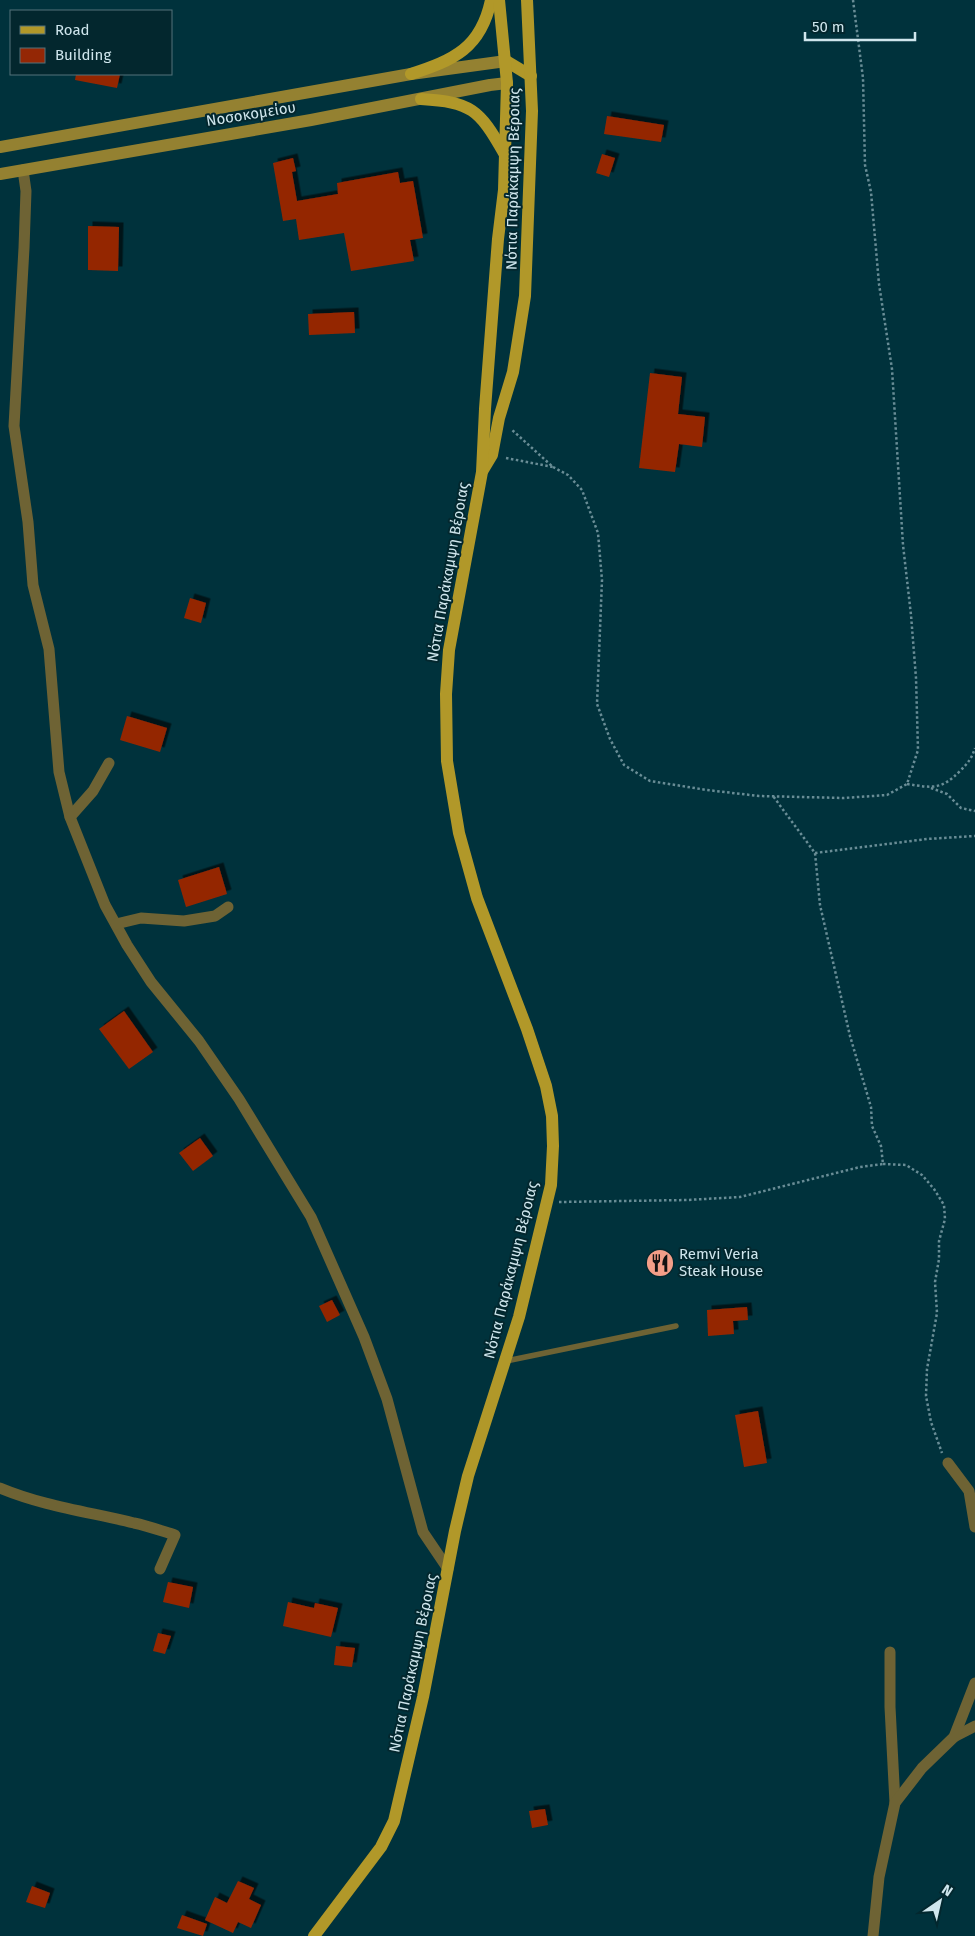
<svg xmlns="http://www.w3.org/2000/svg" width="975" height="1936" viewBox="0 0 975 1936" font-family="'Fira Sans',sans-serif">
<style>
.building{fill:#942705;filter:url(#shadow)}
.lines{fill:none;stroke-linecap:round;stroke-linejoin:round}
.path{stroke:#698d96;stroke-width:2.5;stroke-dasharray:2.5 2.5;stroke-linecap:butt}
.lane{stroke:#6e6334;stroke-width:5.5}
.street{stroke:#6e6334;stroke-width:11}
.secondary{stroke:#948131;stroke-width:12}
.primary{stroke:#b19829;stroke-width:12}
.labels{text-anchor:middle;stroke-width:4;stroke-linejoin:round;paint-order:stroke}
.street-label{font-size:15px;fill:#cfe6ed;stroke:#03272e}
.poi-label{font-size:15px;fill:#cfe6ed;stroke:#03272e;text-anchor:start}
</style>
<defs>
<filter id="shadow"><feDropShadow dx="4.5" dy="-4.5" stdDeviation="0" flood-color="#0009"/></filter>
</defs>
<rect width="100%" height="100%" fill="#00323c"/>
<g class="building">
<path d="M76 74H120L117 88 75 80Z"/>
<path d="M607 116 664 125 661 142 604 134Z"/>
<path d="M602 154 615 158 609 177 596 173Z"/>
<path d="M293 158 296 171 292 172 297 201 338 194 337 183 398 172 400 183 413 181 423 238 410 240 414 261 351 271 344 233 299 240 296 219 283 221 273 163Z"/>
<path d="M88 226 119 227 118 271 88 270Z"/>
<path d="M354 312 355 333 309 335 308 314Z"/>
<path d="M650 373 682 377 678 414 705 417 702 447 679 444 675 472 639 468Z"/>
<path d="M190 598 206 603 201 623 184 618Z"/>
<path d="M127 716 167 728 160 752 120 740Z"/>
<path d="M219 867 227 894 186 907 178 880Z"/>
<path d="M124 1011 153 1052 129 1069 99 1029Z"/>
<path d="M200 1138 213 1156 193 1171 179 1153Z"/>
<path d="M332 1300 340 1315 327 1322 319 1306Z"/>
<path d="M747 1307 748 1320 733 1321 734 1334 708 1336 707 1310Z"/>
<path d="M758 1411 767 1463 744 1467 735 1415Z"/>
<path d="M168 1582 193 1587 189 1608 163 1602Z"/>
<path d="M288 1602 314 1608 315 1603 338 1608 331 1637 283 1626Z"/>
<path d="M158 1633 171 1636 165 1654 153 1651Z"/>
<path d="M336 1646 355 1648 352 1667 334 1665Z"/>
<path d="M545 1809 548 1825 532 1828 529 1811Z"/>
<path d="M238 1881 254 1888 249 1899 261 1905 251 1928 238 1922 233 1933 205 1920 215 1897 227 1903Z"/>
<path d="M32 1886 50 1893 45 1908 26 1902Z"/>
<path d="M182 1915 207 1924 203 1936 177 1928Z"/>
</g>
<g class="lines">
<g class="path">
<path d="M506 458 553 467 511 429"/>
<path d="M553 467 568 475 582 490 598 533 602 580 597 704 610 739 624 765 650 781 707 790 759 796 844 798 887 795 907 784 918 750 916 678 911 615 903 545 892 369 879 284 871 192 865 165 863 78 853 0"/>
<path d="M907 784C933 788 941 790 960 771 968 763 972 758 975 748"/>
<path d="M931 788 947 794 961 808 975 811"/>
<path d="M815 853 927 839 975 836"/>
<path d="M883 1164 906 1165 922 1175 934 1189 944 1205 945 1219 939 1241V1259L935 1282 937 1313 927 1369 926 1396 931 1422 942 1453"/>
<path d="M559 1202 687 1200 740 1197 860 1167 883 1164 881 1146 872 1126 871 1107 850 1036 820 905 815 853 773 796"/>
</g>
<path class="lane" d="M506 1361 676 1326"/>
<g class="street">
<path d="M23 170 26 191 24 248 14 426 28 522 33 585 49 649 59 772 70 817 105 905 127 945 151 982 199 1041 239 1099 311 1217 364 1337 387 1399 423 1532 448 1569"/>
<path d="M70 817 93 791 109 763"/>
<path d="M116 924 141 918 184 921 215 916 228 907"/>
<path d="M948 1463 969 1491 975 1527"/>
<path d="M0 1488C43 1506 89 1512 134 1523 148 1526 162 1531 175 1535L160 1569"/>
<path d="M890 1652V1707L895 1803"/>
<path d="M954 1737 975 1726"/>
<path d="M873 1936 879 1877 895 1803 922 1768 954 1737 975 1683"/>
</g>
<g class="secondary">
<path d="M0 147 411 74 506 61"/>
<path d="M0 174 311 120 490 85 507 83"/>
</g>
<g class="primary">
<path d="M506 61 531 76"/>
<path d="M411 74C454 60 481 48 491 0"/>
<path d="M421 99C471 102 479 109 504 153"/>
<path d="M483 470 492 455 499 418 513 372 525 296 532 111 527 0"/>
<path d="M314 1936 381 1847 394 1821 423 1697 455 1531 468 1476 519 1317 551 1185 553 1146 552 1116 546 1086 527 1029 477 898 459 833 447 761 446 694 449 650 482 472 485 409 498 239 504 190 507 83 499 0"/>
</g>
</g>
<defs>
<symbol id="restaurant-disc" viewBox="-11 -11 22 22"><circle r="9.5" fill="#f49e88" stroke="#03272e"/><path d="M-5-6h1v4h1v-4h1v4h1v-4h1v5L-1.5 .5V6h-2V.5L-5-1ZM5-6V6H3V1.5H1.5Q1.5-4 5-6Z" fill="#111"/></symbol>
</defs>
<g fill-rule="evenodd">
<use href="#restaurant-disc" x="644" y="1247" width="32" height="32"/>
</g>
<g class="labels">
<g class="street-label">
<text transform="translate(251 114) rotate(-9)" y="5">Νοσοκομείου</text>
<text transform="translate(513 179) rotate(-89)" y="5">Νότια Παράκαμψη Βέροιας</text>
<text transform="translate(448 572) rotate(-80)" y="5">Νότια Παράκαμψη Βέροιας</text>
<text transform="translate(511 1270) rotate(-76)" y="5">Νότια Παράκαμψη Βέροιας</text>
<text transform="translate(413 1663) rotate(-78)" y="5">Νότια Παράκαμψη Βέροιας</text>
</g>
<g class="poi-label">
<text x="679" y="1259">Remvi Veria<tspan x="679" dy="17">Steak House</tspan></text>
</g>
</g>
<rect x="10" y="10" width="162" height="65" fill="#03272e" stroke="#55737a"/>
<rect x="20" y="26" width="25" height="8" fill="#b19829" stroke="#55737a"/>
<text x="55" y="35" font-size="15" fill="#cfe6ed">Road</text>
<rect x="20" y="48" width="25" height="15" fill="#942705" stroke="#55737a"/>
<text x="55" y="60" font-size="15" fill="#cfe6ed">Building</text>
<g transform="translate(940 1901) rotate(34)" stroke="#03272e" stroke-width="4" paint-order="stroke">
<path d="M0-4L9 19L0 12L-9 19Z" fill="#cfe6ed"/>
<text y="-8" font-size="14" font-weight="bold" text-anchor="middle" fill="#cfe6ed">N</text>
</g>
<path d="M805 32v8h110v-8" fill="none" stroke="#cfe6ed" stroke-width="2.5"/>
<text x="812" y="32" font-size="15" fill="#cfe6ed" stroke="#03272e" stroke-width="4" paint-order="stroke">50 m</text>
</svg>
